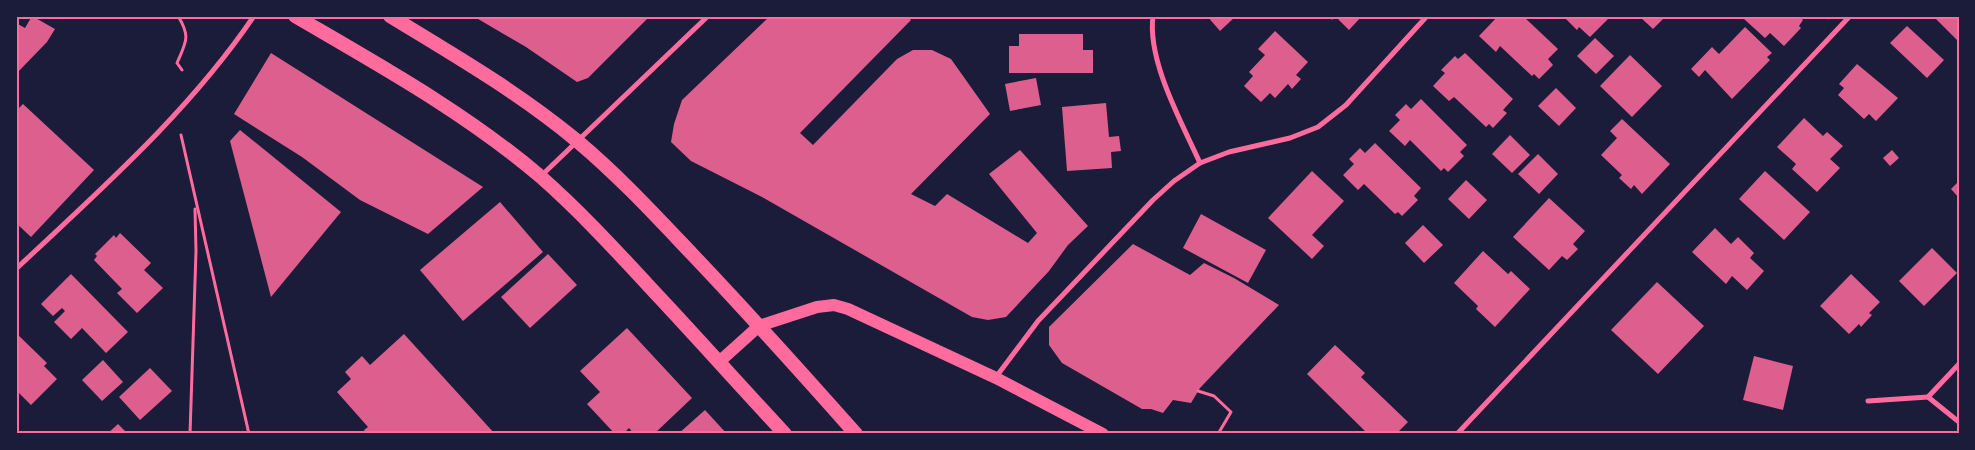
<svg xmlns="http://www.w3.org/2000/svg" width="1975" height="450" viewBox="0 0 1975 450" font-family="'Archivo Narrow',sans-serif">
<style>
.building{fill:#dd5f8e}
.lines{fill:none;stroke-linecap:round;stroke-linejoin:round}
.path{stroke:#ff6b9d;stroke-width:3}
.minor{stroke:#ff6b9d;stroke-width:5}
.primary{stroke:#ff6b9d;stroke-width:12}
.trunk{stroke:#ff6b9d;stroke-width:14}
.neatline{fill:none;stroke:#ff6b9d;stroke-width:2}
</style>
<rect width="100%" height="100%" fill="#1b1b3a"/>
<g class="building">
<path d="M32 16 55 29 47 42 16 74V23L25 28Z"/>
<path d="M473 16H650L588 78 577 82 526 47Z"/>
<path d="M770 16H907L911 20 800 133 813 145 897 59 913 50H932L951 59 990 114 911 194 935 206 947 194 1028 243 1037 233 989 174 1020 150 1088 226 1068 245 1049 271 1006 317 988 320 972 317 762 197 691 161 671 142 674 124 682 100Z"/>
<path d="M1207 16H1236L1220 31Z"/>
<path d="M1328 16H1362L1349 30 1335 16 1332 20Z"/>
<path d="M1498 16H1523L1558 49 1548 59 1553 65 1539 79 1534 74 1532 76 1500 46 1496 52 1479 36Z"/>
<path d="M1563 16H1605L1608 19 1590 37 1579 27 1577 30Z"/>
<path d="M1639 16H1666L1653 29Z"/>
<path d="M1747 16H1799L1803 20 1799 26 1801 28 1784 46 1770 33 1765 38 1744 19Z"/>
<path d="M1933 16H1959V42Z"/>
<path d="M1907 26 1944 60 1927 78 1890 43Z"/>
<path d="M1745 27 1772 53 1767 57 1770 60 1732 99 1705 70 1699 77 1691 69 1712 47 1719 54Z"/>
<path d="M1275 31 1308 62 1296 75 1301 79 1292 89 1288 84 1275 98 1270 93 1261 102 1244 86 1253 76 1249 72 1265 55 1258 49Z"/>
<path d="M1019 34H1083V50H1093V73H1009V46H1019Z"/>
<path d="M1595 38 1614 56 1596 74 1577 56Z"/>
<path d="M271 53 483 187 428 234 360 200 302 157 234 114Z"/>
<path d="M1465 53 1513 99 1503 110 1507 113 1493 128 1489 124 1486 127 1454 97 1449 101 1433 86 1445 73 1441 70 1455 56 1458 59Z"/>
<path d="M1630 55 1662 86 1632 117 1600 86Z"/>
<path d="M1857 64 1898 98 1876 121 1869 114 1864 119 1838 95 1844 88 1839 84Z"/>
<path d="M1036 78 1041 105 1010 111 1005 84Z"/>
<path d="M1556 88 1576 108 1559 126 1538 106Z"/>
<path d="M1421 99 1467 145 1460 152 1464 156 1448 172 1444 168 1441 171 1410 140 1405 146 1389 131 1400 120 1395 115 1406 104 1411 109Z"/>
<path d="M1106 103 1109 137 1119 136 1121 151 1111 152 1112 168 1067 171 1062 107Z"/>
<path d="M23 104 94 170 31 237 16 223V111Z"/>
<path d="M1804 118 1823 136 1827 132 1843 146 1830 159 1840 168 1817 192 1792 169 1796 164 1777 147Z"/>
<path d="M1622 119 1670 164 1642 194 1634 185 1631 189 1619 178 1622 175 1601 155 1617 138 1610 131Z"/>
<path d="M240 130 341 212 271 297 230 141Z"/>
<path d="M1510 135 1530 155 1512 173 1492 154Z"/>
<path d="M1375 143 1421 188 1414 196 1418 200 1402 216 1398 212 1395 214 1364 184 1358 190 1343 175 1354 164 1349 159 1360 148 1365 153Z"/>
<path d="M1892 150 1899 158 1890 166 1883 158Z"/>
<path d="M1538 154 1558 174 1539 194 1518 174Z"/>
<path d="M1312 171 1344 201 1312 235 1324 246 1312 259 1268 218Z"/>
<path d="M1765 171 1810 212 1784 240 1739 199Z"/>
<path d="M1466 180 1487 200 1469 219 1448 199Z"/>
<path d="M1959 181V198L1951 189Z"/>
<path d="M1549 198 1585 231 1573 244 1578 249 1567 260 1562 256 1549 270 1513 237Z"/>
<path d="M500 202 543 252 463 321 420 270Z"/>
<path d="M1201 214 1266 250 1248 283 1183 248Z"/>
<path d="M1423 225 1443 245 1424 263 1405 243Z"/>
<path d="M1715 228 1731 244 1738 237 1754 253 1750 258 1764 271 1747 290 1732 276 1726 284 1692 252Z"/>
<path d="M120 233 151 263 144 270 163 288 137 313 117 293 122 289 94 260 97 256 95 254 114 235 116 238Z"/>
<path d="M1133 244 1190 275 1204 263 1234 278 1279 305 1200 388 1191 403 1173 400 1163 413 1151 409H1142L1062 363 1049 345V327Z"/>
<path d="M1932 248 1957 273 1924 306 1899 281Z"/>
<path d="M1483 251 1508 274 1511 271 1530 289 1495 327 1476 309 1478 306 1454 283Z"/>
<path d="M548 254 577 285 530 328 501 297Z"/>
<path d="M71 274 128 332 106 353 82 328 71 339 54 322 65 311 62 308 53 316 41 304Z"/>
<path d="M1851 274 1880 302 1869 313 1872 315 1861 327 1859 324 1849 334 1820 306Z"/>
<path d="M1657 282 1704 326 1658 374 1611 330Z"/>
<path d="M627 328 692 398 654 434H634L629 428 623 434H615L587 404 600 392 580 371Z"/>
<path d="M16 333 47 363 44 366 57 379 31 405 18 392 16 394Z"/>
<path d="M404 334 495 434H367L364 430 368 427 337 392 351 379 345 372 362 356 370 365Z"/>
<path d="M1335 345 1365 373 1361 377 1408 422 1396 434H1368L1307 374Z"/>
<path d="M1754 356 1793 366 1783 410 1743 400Z"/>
<path d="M103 360 123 382 102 401 82 380Z"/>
<path d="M150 368 172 391 140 420 119 397Z"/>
<path d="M705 410 727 434H678Z"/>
<path d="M118 424 128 434H107Z"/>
</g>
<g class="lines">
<g class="path">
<path d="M178 16C191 37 186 42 177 63L182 70"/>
<path d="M181 135 249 434"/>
<path d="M1198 391 1214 396 1231 412 1218 434"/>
<path d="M190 434 196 251 195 209"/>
</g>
<g class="minor">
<path d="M1153 16C1147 61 1182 123 1200 163"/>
<path d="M542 175 708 16"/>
<path d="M16 269C100 190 189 112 254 16"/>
<path d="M1959 364 1928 397 1959 422"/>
<path d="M996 377 1038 321 1153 200 1174 181 1200 163 1229 152 1290 138 1318 127 1346 105 1427 16"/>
<path d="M1868 401 1928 397"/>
<path d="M1457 434 1850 16"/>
</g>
<path class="primary" d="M719 362 759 326 817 307 834 305 848 309 996 378 1103 434"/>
<g class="trunk">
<path d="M295 16C379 65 466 113 541 177 583 214 621 256 660 298 702 343 743 389 785 434"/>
<path d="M390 16C454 55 518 92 576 140 618 175 655 215 692 254 748 313 802 373 856 434"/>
</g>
</g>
<rect width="1975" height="450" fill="none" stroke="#1b1b3a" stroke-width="35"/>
<rect x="18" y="18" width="1940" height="414" class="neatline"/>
</svg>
